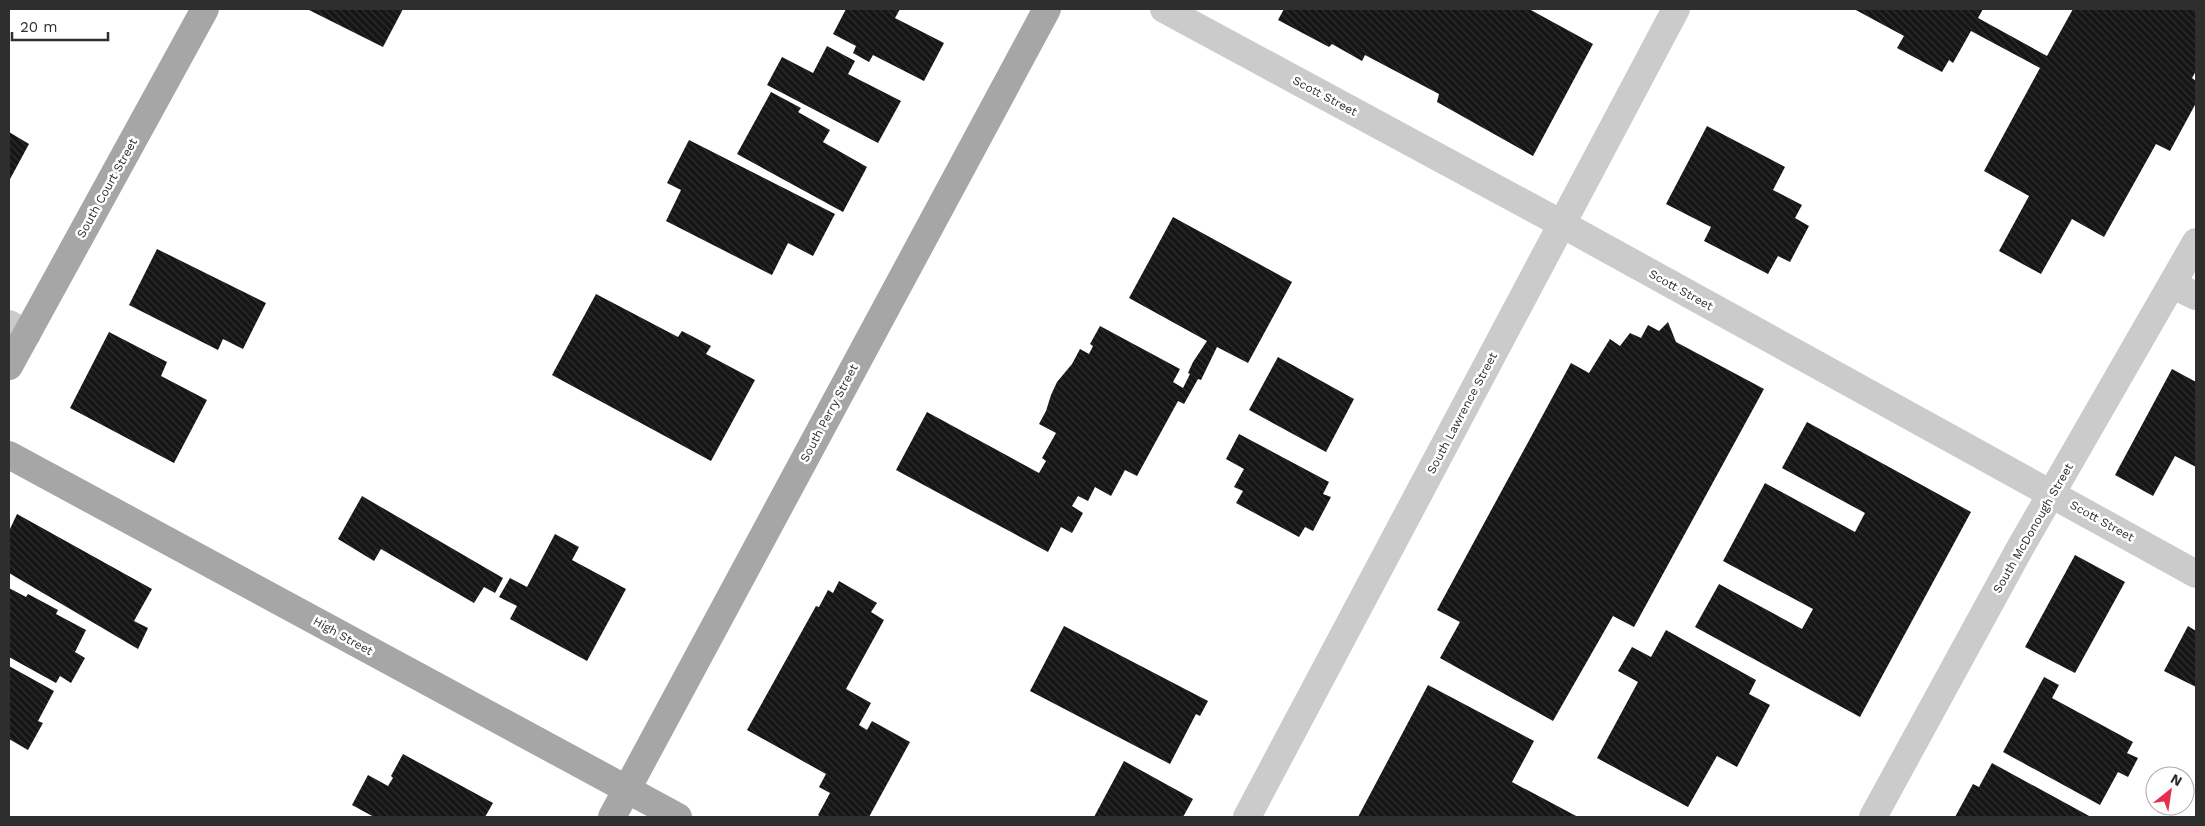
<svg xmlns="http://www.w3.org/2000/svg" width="2205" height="826" viewBox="0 0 2205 826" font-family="'Work Sans',sans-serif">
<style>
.building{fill:url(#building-back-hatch)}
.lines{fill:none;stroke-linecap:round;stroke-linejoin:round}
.minor{stroke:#cbcbcb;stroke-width:28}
.major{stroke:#a6a6a6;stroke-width:28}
.labels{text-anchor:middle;stroke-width:5;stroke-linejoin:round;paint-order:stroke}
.street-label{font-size:12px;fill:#2e2e2e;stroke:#fff}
</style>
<defs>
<pattern id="building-back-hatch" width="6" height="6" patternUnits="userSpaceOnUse" patternTransform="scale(1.25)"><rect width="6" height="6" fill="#151515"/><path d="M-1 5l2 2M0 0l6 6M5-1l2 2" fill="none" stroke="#2f2f2f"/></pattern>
</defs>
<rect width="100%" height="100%" fill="#fff"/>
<g class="building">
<path d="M307 9H403L383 47Z"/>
<path d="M846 9H900L895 18 944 43 924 81 873 55 869 62 853 53 856 46 833 34Z"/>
<path d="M1284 9H1529L1593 44 1533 156 1437 102 1439 94 1365 55 1362 61 1332 44 1329 47 1278 20Z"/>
<path d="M1854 9H1983L1978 18 2047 56 2073 9H2196V71L2192 78 2196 81V103L2170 151 2156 144 2104 237 2072 219 2041 274 1999 251 2029 196 1984 171 2040 68 1971 31 1953 63 1949 60 1942 72 1897 48 1904 36Z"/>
<path d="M827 46 855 61 848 74 901 101 878 143 767 85 782 57 813 73Z"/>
<path d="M771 92 801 108 798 112 830 130 823 142 867 167 843 212 737 154Z"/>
<path d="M1707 126 1785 167 1773 190 1802 205 1795 218 1809 226 1790 262 1778 256 1768 274 1704 241 1711 227 1666 204Z"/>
<path d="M9 132 29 144 9 181Z"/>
<path d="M689 140 835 214 813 256 788 243 772 275 666 221 681 190 667 183Z"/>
<path d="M1173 217 1292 282 1248 363 1217 347 1201 380 1198 379 1184 404 1178 401 1137 476 1125 470 1111 496 1095 487 1088 501 1078 496 1072 506 1083 513 1072 533 1061 527 1048 552 896 470 927 412 1039 473 1046 461 1042 458 1056 433 1039 424 1046 411 1051 395 1057 382 1072 364 1080 349 1089 354 1093 346 1090 344 1100 326 1180 369 1173 382 1183 388 1190 374 1188 373 1193 362 1207 341 1129 298Z"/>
<path d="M157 249 266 303 243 349 223 339 218 350 129 305Z"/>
<path d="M596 294 678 337 682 331 711 346 706 354 755 380 711 461 552 375Z"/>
<path d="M1668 322 1676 342 1764 389 1634 627 1613 616 1553 721 1440 658 1460 622 1437 610 1571 363 1589 373 1610 339 1620 346 1630 333 1641 338 1648 325 1659 331Z"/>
<path d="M109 332 167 362 161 376 207 400 174 463 70 408Z"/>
<path d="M1278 357 1354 399 1326 452 1249 410Z"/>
<path d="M2172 369 2196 382V467L2175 456 2153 496 2115 475Z"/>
<path d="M1807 422 1971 512 1860 717 1695 627 1719 584 1802 629 1813 609 1723 561 1765 483 1855 532 1865 513 1782 468Z"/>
<path d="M1239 434 1329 482 1323 494 1331 497 1313 531 1305 527 1299 537 1236 503 1243 491 1234 487 1244 469 1226 459Z"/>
<path d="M362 496 503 578 495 593 484 587 474 603 381 549 374 561 338 539Z"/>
<path d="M17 514 152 589 134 621 148 628 138 649 9 573V531Z"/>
<path d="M555 534 579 547 572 560 626 589 587 661 510 619 517 606 499 597 510 578 527 587Z"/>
<path d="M2075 555 2125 582 2075 673 2025 647Z"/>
<path d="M839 581 877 603 871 612 884 620 846 689 871 703 859 725 867 730 872 721 910 742 869 817H821L818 815 830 793 819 787 826 774 747 730 816 606 819 607 828 590 833 593Z"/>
<path d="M9 588 26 597 28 594 58 610 56 614 86 630 75 652 85 658 71 683 60 676 56 683 9 657Z"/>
<path d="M1064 626 1208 701 1200 716 1196 714 1170 764 1030 691Z"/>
<path d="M2188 626 2196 631V687L2164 671Z"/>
<path d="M1666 630 1756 680 1749 694 1770 705 1737 767 1717 756 1688 807 1597 758 1638 682 1618 671 1632 647 1651 657Z"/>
<path d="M9 666 54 691 38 721 43 723 28 750 9 739Z"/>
<path d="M2044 677 2059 685 2052 698 2133 742 2127 753 2138 758 2128 777 2118 772 2100 805 2003 752Z"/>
<path d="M1428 685 1534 741 1512 782 1578 817H1358Z"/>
<path d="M403 754 493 803 485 817H374L352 805 368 775 388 786 393 778 391 776Z"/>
<path d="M1124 761 1193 799 1183 817H1094Z"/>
<path d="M1992 763 2091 817H1955L1973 784 1979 787Z"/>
</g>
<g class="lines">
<g class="minor">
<path d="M1164 9 1562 224 2196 574"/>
<path d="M2173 285 2196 296"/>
<path d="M9 324 27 334"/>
<path d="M1247 817 1676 9"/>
<path d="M1873 817 2020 548 2196 242"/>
</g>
<g class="major">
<path d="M9 366 205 9"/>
<path d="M9 455 678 817"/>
<path d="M612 817 1047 9"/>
</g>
</g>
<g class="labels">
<g class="street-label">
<text transform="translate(1325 96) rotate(28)" y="4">Scott Street</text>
<text transform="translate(107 188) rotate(-61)" y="4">South Court Street</text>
<text transform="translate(1681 290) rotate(29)" y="4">Scott Street</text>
<text transform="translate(829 413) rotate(-62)" y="4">South Perry Street</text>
<text transform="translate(1462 413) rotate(-62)" y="4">South Lawrence Street</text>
<text transform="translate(2102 521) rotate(29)" y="4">Scott Street</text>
<text transform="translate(2033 528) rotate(-60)" y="4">South McDonough Street</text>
<text transform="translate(343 636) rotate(29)" y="4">High Street</text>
</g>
</g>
<rect width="2205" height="826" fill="none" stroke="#2e2e2e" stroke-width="20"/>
<g transform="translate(2170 791) rotate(30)"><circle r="24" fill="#ffffff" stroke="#ababab"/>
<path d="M0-4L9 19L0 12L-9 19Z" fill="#e62f4e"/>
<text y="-8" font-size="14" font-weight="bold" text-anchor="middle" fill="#2e2e2e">N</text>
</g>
<path d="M12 32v8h96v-8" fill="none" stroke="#2e2e2e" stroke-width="2.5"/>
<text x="20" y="32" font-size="15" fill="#2e2e2e" stroke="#ffffff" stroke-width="4" paint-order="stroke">20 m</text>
</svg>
